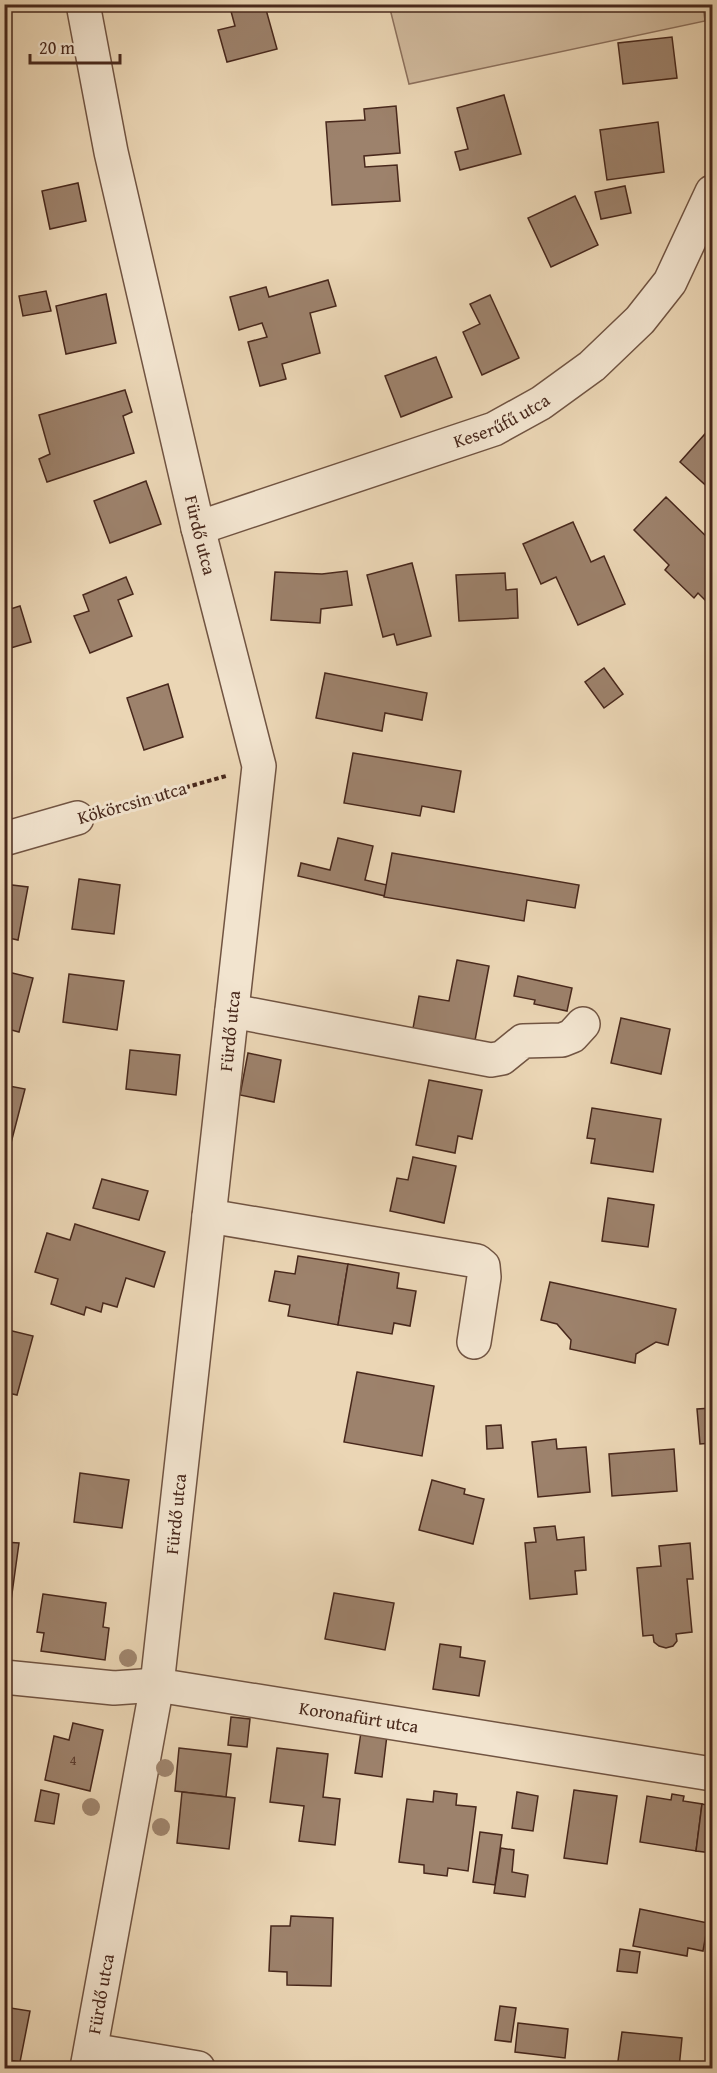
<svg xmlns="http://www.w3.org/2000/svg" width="717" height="2073" viewBox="0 0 717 2073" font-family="'Gentium Book Plus',serif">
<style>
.green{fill:#cfb89b;stroke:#8c705c;stroke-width:1.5}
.building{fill:#9d826c;stroke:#48281c;stroke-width:1.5}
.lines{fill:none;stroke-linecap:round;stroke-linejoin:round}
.minor-casing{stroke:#715442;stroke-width:36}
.path{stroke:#48281c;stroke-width:4;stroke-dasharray:4.5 3;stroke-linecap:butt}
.minor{stroke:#f2e4cf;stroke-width:33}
.tree{fill:#a0866f}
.labels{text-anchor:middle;stroke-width:6;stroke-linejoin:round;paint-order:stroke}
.number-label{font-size:15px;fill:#5d3e30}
.street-label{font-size:18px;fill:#48281c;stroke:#f2e4cf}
</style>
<rect width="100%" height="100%" fill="#ebd6b5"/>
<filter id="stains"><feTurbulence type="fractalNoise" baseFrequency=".00333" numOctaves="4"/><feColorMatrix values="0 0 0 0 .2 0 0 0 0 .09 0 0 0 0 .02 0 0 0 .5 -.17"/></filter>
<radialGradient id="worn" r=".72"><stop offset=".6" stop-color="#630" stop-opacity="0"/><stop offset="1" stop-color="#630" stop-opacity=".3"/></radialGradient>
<path class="green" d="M389 5H703L705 21 409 84Z"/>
<g class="building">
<path d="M229 4H271L265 6 277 49 227 62 218 30 235 26Z"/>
<path d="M672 37 677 78 623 84 618 43Z"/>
<path d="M504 95 521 154 460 170 455 152 468 149 457 108Z"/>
<path d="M396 106 400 153 364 156 365 167 397 165 400 201 332 205 326 122 365 120 364 109Z"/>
<path d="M658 122 664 172 607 180 600 130Z"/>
<path d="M78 183 86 221 50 229 42 191Z"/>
<path d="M625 186 631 213 601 219 595 192Z"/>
<path d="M575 196 598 245 551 267 528 218Z"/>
<path d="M328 280 336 306 310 313 320 353 282 364 286 379 260 386 248 342 267 337 262 323 239 330 230 297 266 287 269 297Z"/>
<path d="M46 291 51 311 23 316 19 296Z"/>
<path d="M106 294 116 343 66 354 56 306Z"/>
<path d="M490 295 519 358 482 375 463 332 480 324 470 304Z"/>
<path d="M436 357 452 397 401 417 385 376Z"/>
<path d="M125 390 132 412 123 416 134 453 47 482 39 459 50 454 39 415Z"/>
<path d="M712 426V491L680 462Z"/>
<path d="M146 481 161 524 110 543 94 501Z"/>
<path d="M666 497 712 542V593L705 600 698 593 694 598 665 570 669 565 634 530Z"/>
<path d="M573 522 591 562 604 556 625 604 578 625 556 577 541 584 523 544Z"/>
<path d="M412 563 431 636 397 645 394 634 383 637 367 575Z"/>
<path d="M347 571 352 605 321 609 320 623 271 620 275 572 322 574Z"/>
<path d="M505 573 506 590 517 589 518 618 459 621 456 575Z"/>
<path d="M126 577 133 594 118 600 132 636 90 653 74 616 89 611 83 595Z"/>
<path d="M20 606 31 642 4 650V611Z"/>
<path d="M604 668 623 694 604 708 585 682Z"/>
<path d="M325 673 427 693 422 720 385 713 382 731 316 718Z"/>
<path d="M168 684 183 737 144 750 127 698Z"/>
<path d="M353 753 461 771 454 812 422 806 420 816 344 803Z"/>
<path d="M338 838 373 846 365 880 387 885 385 896 298 876 301 863 330 870Z"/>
<path d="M392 853 579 885 575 908 527 900 524 921 384 897Z"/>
<path d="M79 879 120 885 114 934 72 929Z"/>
<path d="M4 884 28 887 18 940 4 937Z"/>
<path d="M457 960 489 966 473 1051 411 1039 419 996 449 1001Z"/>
<path d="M4 971 33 978 19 1032 4 1028Z"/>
<path d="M69 974 124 981 117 1030 63 1022Z"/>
<path d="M518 976 572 988 567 1011 534 1004 535 1000 514 996Z"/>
<path d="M621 1018 670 1029 661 1074 611 1063Z"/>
<path d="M130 1050 180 1055 176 1095 126 1089Z"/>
<path d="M248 1053 281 1060 274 1102 240 1095Z"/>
<path d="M429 1080 482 1090 472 1139 458 1136 455 1153 416 1145Z"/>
<path d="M4 1085 25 1089 11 1143 4 1141Z"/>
<path d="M592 1108 661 1119 653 1172 591 1163 595 1139 587 1138Z"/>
<path d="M413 1157 456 1166 444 1223 390 1211 397 1178 408 1180Z"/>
<path d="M102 1179 148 1191 139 1220 93 1208Z"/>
<path d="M608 1198 654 1205 648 1247 602 1241Z"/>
<path d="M75 1224 165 1252 154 1287 126 1278 117 1307 103 1303 101 1312 86 1307 84 1315 51 1304 58 1279 35 1272 47 1233 70 1240Z"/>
<path d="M298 1256 348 1264 338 1325 288 1316 290 1305 269 1301 275 1271 295 1274Z"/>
<path d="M348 1264 399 1273 397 1288 416 1291 410 1326 394 1323 392 1334 338 1325Z"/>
<path d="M550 1282 676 1309 668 1345 656 1342 636 1354 635 1363 570 1349 571 1340 557 1324 541 1320Z"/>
<path d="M4 1329 33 1336 17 1395 4 1392Z"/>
<path d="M357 1372 434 1386 422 1456 344 1442Z"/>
<path d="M712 1408V1443L700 1444 697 1409Z"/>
<path d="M501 1425 503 1448 487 1449 486 1426Z"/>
<path d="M556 1439 557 1449 586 1447 590 1492 538 1497 532 1442Z"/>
<path d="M674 1449 677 1491 612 1496 609 1454Z"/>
<path d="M80 1473 129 1480 122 1528 74 1522Z"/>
<path d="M432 1480 465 1489 464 1494 484 1499 473 1544 419 1530Z"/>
<path d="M555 1526 557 1540 584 1537 586 1570 575 1571 577 1594 530 1599 525 1543 536 1542 534 1528Z"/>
<path d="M4 1542 19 1543 10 1608H4Z"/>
<path d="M690 1543 693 1579H687L692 1632 676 1634 677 1641 673 1646 666 1648 659 1646 654 1642 653 1635 643 1636 637 1568 661 1566 659 1546Z"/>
<path d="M334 1593 394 1603 385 1650 325 1639Z"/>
<path d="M43 1594 106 1603 103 1627 109 1628 105 1660 41 1651 44 1633 37 1632Z"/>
<path d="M440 1644 461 1647 460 1657 485 1661 479 1696 433 1689Z"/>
<path d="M231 1717 250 1719 247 1747 228 1745Z"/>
<path d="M73 1723 103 1730 90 1791 45 1780 54 1736 69 1740Z"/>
<path d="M361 1732 387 1735 382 1777 355 1773Z"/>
<path d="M179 1748 231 1754 226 1797 175 1791Z"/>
<path d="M277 1748 328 1754 323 1797 340 1799 335 1845 299 1841 304 1806 270 1802Z"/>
<path d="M41 1790 59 1794 54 1824 35 1821Z"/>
<path d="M574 1790 617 1796 607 1864 564 1858Z"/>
<path d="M434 1791 457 1794 456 1805 476 1807 468 1871 448 1868 447 1876 424 1873V1865L399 1862 407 1799 433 1802Z"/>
<path d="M182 1792 235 1798 229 1849 177 1843Z"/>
<path d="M517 1792 538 1796 533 1831 512 1828Z"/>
<path d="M672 1794 684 1796 683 1801 702 1804 696 1851 640 1842 647 1796 671 1800Z"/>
<path d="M702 1804 712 1806V1853L696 1851Z"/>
<path d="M480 1832 502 1835 495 1885 473 1882Z"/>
<path d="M501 1848 514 1850 512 1872 528 1875 525 1897 494 1893Z"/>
<path d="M640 1909 708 1923 703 1951 688 1948 687 1956 633 1946Z"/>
<path d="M291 1916 333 1918 331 1986 287 1985V1972L269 1971 271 1926H290Z"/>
<path d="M620 1949 640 1952 637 1973 617 1971Z"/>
<path d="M500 2006 516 2008 511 2042 495 2040Z"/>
<path d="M4 2007 30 2011 20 2062 4 2059Z"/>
<path d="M518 2023 568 2029 565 2058 515 2052Z"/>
<path d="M622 2032 682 2038 679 2068H617Z"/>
</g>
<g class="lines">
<defs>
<g id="minor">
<path id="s1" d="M83 4 111 152 198 528 259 766 157 1685 87 2068"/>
<path id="s2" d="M198 528 494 429 541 403 592 366 640 320 670 282 712 192"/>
<path d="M4 839 77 818"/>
<path d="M232 1011 491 1060 502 1058 523 1041 562 1040 572 1036 583 1024"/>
<path d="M209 1216 477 1261 483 1266 484 1277 474 1342"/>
<path id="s3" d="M4 1677 114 1688 157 1685 712 1774"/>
<path d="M91 2050 198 2068"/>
</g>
</defs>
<use href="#minor" class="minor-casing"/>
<path class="path" d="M106 810 226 776"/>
<use href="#minor" class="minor"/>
</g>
<g class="tree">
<circle cx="128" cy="1658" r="9"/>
<circle cx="165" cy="1768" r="9"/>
<circle cx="91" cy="1807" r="9"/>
<circle cx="161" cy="1827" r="9"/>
</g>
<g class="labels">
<g class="number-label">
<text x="73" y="1765">4</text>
</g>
<g class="street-label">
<text dy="6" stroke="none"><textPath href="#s2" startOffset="322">Keserűfű utca</textPath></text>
<text dy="6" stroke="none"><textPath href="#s1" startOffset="544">Fürdő utca</textPath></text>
<text transform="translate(132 803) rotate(-16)" y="6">Kökörcsin utca</text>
<text transform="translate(230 1031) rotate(-84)" y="6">Fürdő utca</text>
<text transform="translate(176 1514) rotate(-84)" y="6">Fürdő utca</text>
<text dy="6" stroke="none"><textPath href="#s3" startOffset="358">Koronafürt utca</textPath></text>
<text transform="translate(101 1994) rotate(-80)" y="6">Fürdő utca</text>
</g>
</g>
<rect width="717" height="2073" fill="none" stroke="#ebd6b5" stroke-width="24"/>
<rect x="6" y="6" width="705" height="2061" fill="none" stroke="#48281c" stroke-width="3"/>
<rect x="12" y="12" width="693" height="2049" fill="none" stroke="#48281c" stroke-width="1.5"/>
<path d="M30 54v9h90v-9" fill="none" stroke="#48281c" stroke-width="3"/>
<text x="39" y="54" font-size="18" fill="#48281c" stroke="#f2e4cf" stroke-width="4.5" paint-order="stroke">20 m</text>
<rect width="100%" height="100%" filter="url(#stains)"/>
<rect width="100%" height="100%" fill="url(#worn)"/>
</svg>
